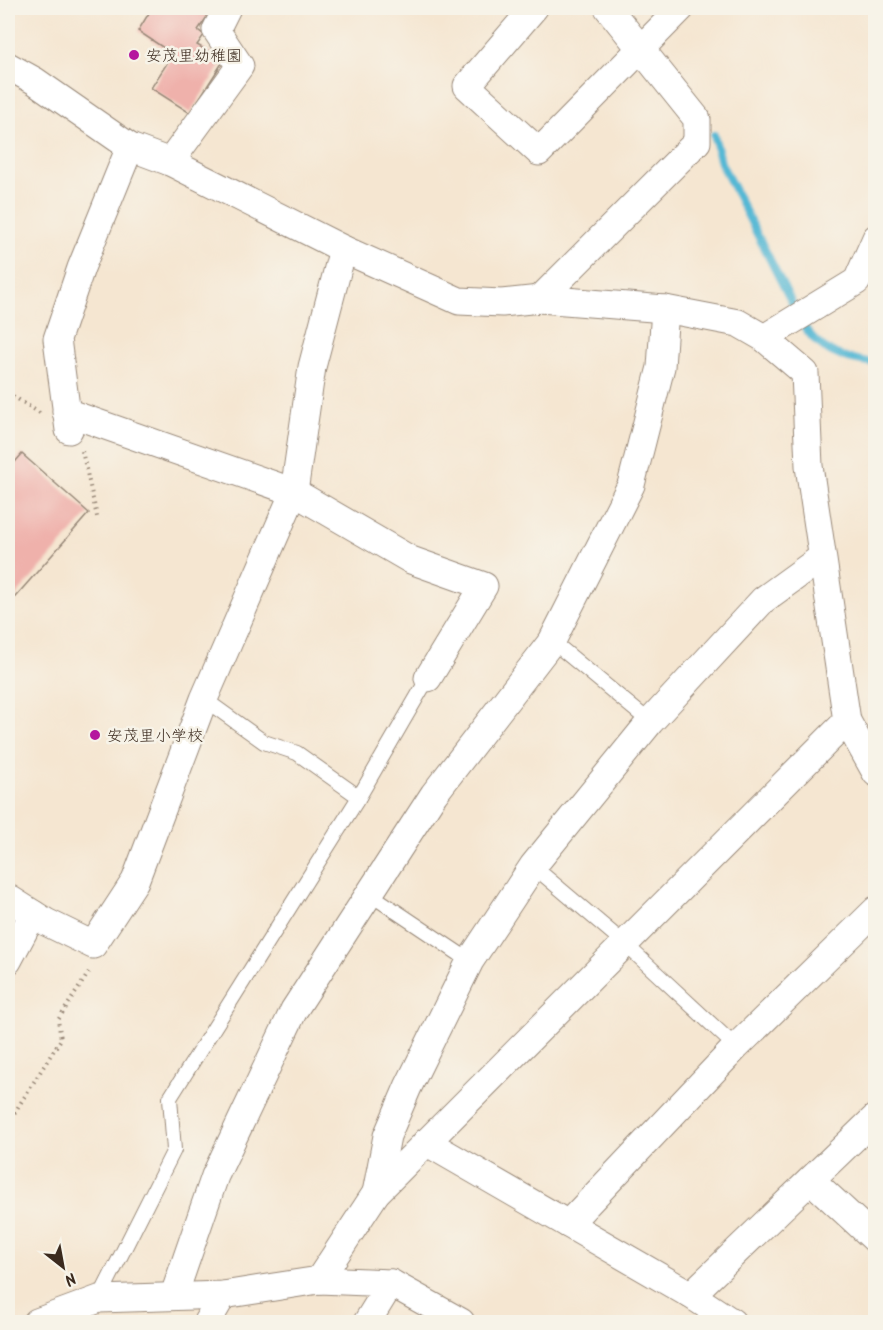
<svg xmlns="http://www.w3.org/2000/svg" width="883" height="1330" viewBox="0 0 883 1330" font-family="Kalam,'Klee One',sans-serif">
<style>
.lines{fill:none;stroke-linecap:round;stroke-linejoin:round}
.stream{stroke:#55b8d4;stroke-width:8}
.building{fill:#efb1ab}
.service-casing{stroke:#988878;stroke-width:16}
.minor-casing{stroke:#988878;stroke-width:29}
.path{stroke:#988878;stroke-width:4;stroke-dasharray:1.5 4.5;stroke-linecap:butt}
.service{stroke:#fff;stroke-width:14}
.minor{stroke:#fff;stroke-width:27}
.poi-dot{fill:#b5179e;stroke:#f7f3e8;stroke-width:2}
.labels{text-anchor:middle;stroke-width:5;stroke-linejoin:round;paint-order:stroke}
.poi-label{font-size:16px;fill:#3b2a1e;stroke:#f7f3e8;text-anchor:start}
</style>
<rect width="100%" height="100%" fill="#f7f3e8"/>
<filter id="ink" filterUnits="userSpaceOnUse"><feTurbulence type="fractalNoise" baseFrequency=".0167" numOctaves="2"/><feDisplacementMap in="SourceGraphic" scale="12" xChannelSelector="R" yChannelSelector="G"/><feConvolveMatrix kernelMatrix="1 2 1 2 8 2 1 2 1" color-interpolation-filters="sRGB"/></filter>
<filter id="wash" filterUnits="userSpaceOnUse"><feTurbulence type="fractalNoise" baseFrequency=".008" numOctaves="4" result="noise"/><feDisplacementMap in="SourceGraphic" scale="24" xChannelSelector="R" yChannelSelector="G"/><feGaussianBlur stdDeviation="1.35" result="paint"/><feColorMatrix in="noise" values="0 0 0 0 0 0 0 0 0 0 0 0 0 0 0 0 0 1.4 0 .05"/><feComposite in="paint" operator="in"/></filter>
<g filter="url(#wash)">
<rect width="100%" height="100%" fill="#f5e6d1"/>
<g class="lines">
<g class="stream">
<path d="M714 135 721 163 792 303"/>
<path d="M801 322C820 353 842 359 876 363"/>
</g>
</g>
<g id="blocks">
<g class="building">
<path d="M152 8H213L198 30 204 35 197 45 224 60 190 113 151 88 173 54 138 31Z"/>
<path d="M22 454 89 513 8 605V470Z"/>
</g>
</g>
</g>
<g filter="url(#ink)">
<use href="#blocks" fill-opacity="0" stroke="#988878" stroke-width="1.5"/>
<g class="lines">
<defs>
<g id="service">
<path d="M552 641 650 722"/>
<path d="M204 699 264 742 297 753 359 797"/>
<path d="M533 866 624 943 736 1047"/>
<path d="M370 894 470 961"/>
<path d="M99 1299 174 1150 170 1098 359 797 428 678"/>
</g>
<g id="minor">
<path d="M534 8 467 86 539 152 681 8"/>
<path d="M8 66 35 81 130 147 170 162 343 249 459 301 502 303 540 299 665 309 738 323 764 338 805 373 809 466 847 721 876 773"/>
<path d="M170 162 240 66 216 30 227 8"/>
<path d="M540 299 697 142V119L608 8"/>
<path d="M764 338 857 281 876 238"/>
<path d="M66 412 294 492 411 560 484 586 428 678"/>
<path d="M69 430 57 339 81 268 130 147"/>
<path d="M8 898 46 922 93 945 135 881 204 699 294 492 312 367 343 249"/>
<path d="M8 961 33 914"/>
<path d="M426 1142 691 1295 732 1322"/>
<path d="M811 1180 876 1240"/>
<path d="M376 1193 387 1136 408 1087 470 961 533 866 650 722 763 600 821 558"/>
<path d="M568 1224 736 1047 876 910"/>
<path d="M319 1280 376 1193 847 721"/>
<path d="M174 1295 215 1176 294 1010 434 794 552 641 631 485 661 367 665 309"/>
<path d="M691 1295 876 1117"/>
<path d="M37 1322 99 1299 223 1295 319 1280 391 1283 461 1322"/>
<path d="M207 1322 223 1295"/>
<path d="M367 1322 391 1283"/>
</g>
</defs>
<use href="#service" class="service-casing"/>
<use href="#minor" class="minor-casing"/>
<g class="path">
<path d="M8 393 43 415"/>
<path d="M82 451 98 521"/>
<path d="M8 1123 61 1039 58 1020 91 969"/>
</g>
<use href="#service" class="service"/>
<use href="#minor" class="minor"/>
</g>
</g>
<g class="poi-dot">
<circle cx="134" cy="55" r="6"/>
<circle cx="95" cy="735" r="6"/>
</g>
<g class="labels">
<g class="poi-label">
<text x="146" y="61">安茂里幼稚園</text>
<text x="107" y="741">安茂里小学校</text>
</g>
</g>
<rect width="883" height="1330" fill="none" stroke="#f7f3e8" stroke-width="30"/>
<g transform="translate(63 1267) rotate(149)" stroke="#f7f3e8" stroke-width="4.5" paint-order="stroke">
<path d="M0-4.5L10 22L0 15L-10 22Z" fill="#3b2a1e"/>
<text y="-9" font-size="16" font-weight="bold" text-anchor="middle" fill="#3b2a1e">N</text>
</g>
</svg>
